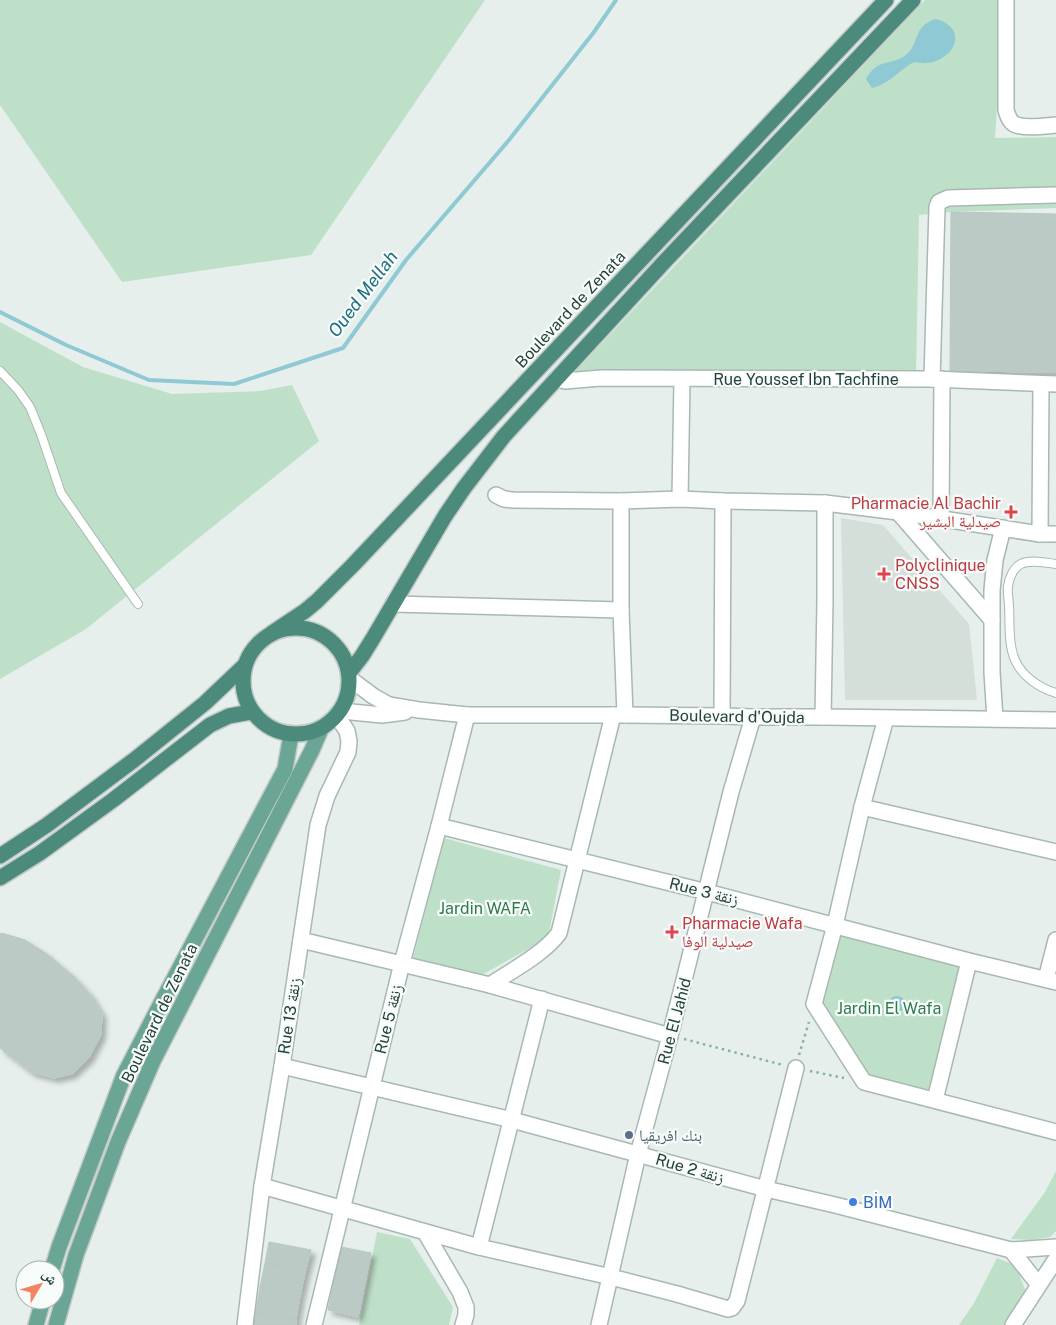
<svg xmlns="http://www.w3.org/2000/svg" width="1056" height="1325" viewBox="0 0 1056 1325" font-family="'Public Sans','Noto Naskh Arabic',sans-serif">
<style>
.built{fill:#d4dfda}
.green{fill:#bfe0c8}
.water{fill:#8ec9d4}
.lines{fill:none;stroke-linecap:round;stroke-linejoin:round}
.stream{stroke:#8ec9d4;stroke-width:4}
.building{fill:#bbcac4;stroke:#b8c9c2;filter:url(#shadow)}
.service-casing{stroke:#a8b8b2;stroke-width:10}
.minor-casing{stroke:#a8b8b2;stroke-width:18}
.primary-casing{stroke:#c2cac8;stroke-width:18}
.trunk-casing{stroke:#c2cac8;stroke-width:18}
.path{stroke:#86b3a5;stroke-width:2.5;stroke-dasharray:2.5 4;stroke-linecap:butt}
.service{stroke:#fff;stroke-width:8}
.minor{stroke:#fff;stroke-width:15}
.primary{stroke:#6aa596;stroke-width:15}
.trunk{stroke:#4c8a7c;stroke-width:15}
.health-dot{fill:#e0444e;stroke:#f7fbf9;stroke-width:2}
.service-dot{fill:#5c6f8a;stroke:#f7fbf9;stroke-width:2}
.shop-dot{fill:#3f7fe0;stroke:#f7fbf9;stroke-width:2}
.labels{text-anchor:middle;stroke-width:4.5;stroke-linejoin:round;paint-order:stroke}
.street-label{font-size:16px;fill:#24423a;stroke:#f7fbf9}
.health-label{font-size:16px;fill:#be3a42;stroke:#f7fbf9;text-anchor:start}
.park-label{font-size:16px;fill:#2d7a4b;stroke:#f7fbf9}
.service-label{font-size:16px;fill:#4e5e75;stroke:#f7fbf9;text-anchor:start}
.shop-label{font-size:16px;fill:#366cbe;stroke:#f7fbf9;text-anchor:start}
.water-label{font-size:18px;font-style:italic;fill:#1c6f80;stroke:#f7fbf9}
</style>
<defs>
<filter id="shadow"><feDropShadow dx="4.5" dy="4.5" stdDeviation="2.5" flood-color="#0004"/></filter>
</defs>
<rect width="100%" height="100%" fill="#e6efeb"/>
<path class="built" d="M841 518 883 525 969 624 977 700H845Z"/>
<g class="green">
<path d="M0 0H485L311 255 122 282 0 105Z"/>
<path d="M925 0H1004L995 138 1056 137V208L951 212 919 215 916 379 572 375Z"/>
<path d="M0 322 83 367 172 394 260 391 292 385 319 441 86 629 0 679Z"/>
<path d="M444 838 561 870 548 938 478 977 412 962Z"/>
<path d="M835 925 969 961 935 1100 854 1073 807 1007Z"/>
<path d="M1056 1171V1231L1050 1237 1030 1240 1011 1239 1045 1192Z"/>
<path d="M377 1232 410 1239 453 1307 449 1325H359Z"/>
<path d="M997 1258 1012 1264 1019 1274 1026 1292 1004 1325H959L974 1303Z"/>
</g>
<g class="water">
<path d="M935 19C958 23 963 45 942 58 939 60 932 63 927 63 922 64 918 61 912 63 899 71 887 85 872 88L866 79C877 58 891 66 906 55 920 44 912 27 935 19Z"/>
<circle cx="897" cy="1004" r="8"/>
</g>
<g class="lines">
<path class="stream" d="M0 312 66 345 149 380 234 384 343 348 406 260 509 140 594 32 616 0"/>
</g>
<g class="building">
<path d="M951 212 1056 214V372L950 371Z"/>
<path d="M2 933 25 940 47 954 73 976 90 994 102 1014 101 1035 89 1058 72 1074 54 1078 31 1072 0 1048V934Z"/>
<path d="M269 1242 311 1250 305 1273 265 1263Z"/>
<path d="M341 1247 371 1253 358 1317 328 1310Z"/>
<path d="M265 1263 305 1273 300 1296 260 1287Z"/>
<path d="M260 1287 300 1296 296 1319 256 1312Z"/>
<path d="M256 1312 296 1319V1325H254Z"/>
</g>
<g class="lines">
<defs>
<g id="service">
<path d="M0 371 18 390 30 407 41 434 61 493 138 604"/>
<path d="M1056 564C1046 563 1030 559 1021 564 1014 567 1009 578 1008 586 1007 593 1009 600 1009 606 1010 623 1008 644 1015 660 1022 676 1039 688 1056 693"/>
</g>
<g id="minor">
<path d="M1006 0V110C1008 116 1009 121 1014 124 1024 129 1045 126 1056 125"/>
<path d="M556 379 565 381 601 378 932 379 1056 384"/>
<path d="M932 379 937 207 939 202 948 198 1056 195"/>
<path d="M496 495 504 499 513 500 621 501 680 499 723 501 825 503 898 512 1040 534H1056"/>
<path d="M680 499 682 379"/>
<path d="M621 501V610L625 715"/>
<path d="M898 512 992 620"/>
<path d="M941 519 942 379"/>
<path d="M1040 534 1041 384"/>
<path d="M393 604 621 610"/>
<path d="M349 678 373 696 389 705 419 710 467 715H625L722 716 753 717H823L1056 720"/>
<path d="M341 711 382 715 405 712"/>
<path d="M722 716 723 501"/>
<path d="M823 717 825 600V503"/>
<path d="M886 718 862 807 835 925 814 1004 864 1082 1056 1132"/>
<path d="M995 719 992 672V590L995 560 1003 528"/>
<path d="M862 807 1056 852"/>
<path d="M439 826 707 892 969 961 1056 982"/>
<path d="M301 940 490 985 670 1036"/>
<path d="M1046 979 1056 940"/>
<path d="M490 985C511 971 545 953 559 933L613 715"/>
<path d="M282 1066 512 1120 766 1189 835 1205 1011 1250 1056 1247"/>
<path d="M935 1100 969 961"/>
<path d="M262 1186 479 1247 611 1277 677 1294 728 1309 732 1308 737 1301 796 1068"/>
<path d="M425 1232 460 1292 466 1307V1315L463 1325"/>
<path d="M479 1247 542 999"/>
<path d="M1011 1250 1039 1285"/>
<path d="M245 1325 262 1186 282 1066 318 825 327 796 348 752 349 741 347 731 337 716"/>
<path d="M314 1325 402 963 439 826 467 715"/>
<path d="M599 1325 638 1154 670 1036 731 792 753 717"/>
<path d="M1013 1325 1056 1259"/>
</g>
<g id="primary">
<path d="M52 1270 59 1247 124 1075 158 1009 285 769 291 735"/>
<path d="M36 1325 43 1300"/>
<path d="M56 1325 76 1255 118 1142 153 1061 312 750 321 729"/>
</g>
<g id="trunk">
<circle cx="296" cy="681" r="53"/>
<path d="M272 633 305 611 317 601 353 565 886 0"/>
<path d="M349 673 362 656 372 640 445 516 464 488 504 436 666 260 913 0"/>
<path d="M0 856 47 825 134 760 205 703 244 666"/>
<path d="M0 878 40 853 113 800 210 725 229 716 251 712"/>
</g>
</defs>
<use href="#service" class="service-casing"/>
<use href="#minor" class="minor-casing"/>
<use href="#primary" class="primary-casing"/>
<use href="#trunk" class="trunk-casing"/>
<g class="path">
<path d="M684 1039 783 1065"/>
<path d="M799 1055 809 1022"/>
<path d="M810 1071 844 1078"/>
</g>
<use href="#service" class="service"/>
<use href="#minor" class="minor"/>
<use href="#primary" class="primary"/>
<use href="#trunk" class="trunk"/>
</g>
<g class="health-dot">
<path d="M1008.5 504.5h5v5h5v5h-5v5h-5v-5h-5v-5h5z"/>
<path d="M881.5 566.5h5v5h5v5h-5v5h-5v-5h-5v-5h5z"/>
<path d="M669.5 924.5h5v5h5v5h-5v5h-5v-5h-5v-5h5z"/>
</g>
<circle class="service-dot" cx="629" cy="1135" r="5"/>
<circle class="shop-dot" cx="853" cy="1202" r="5"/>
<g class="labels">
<g class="street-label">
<text transform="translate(570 309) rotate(-47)" y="6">Boulevard de Zenata</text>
<text x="806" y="385">Rue Youssef Ibn Tachfine</text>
<text transform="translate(737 716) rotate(1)" y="6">Boulevard d'Oujda</text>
<text transform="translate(704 891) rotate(14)" y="6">Rue 3 زنقة</text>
<text transform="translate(159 1013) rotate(-64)" y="6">Boulevard de Zenata</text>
<text transform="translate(289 1016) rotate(-81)" y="6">Rue 13 زنقة</text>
<text transform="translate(388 1019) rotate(-76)" y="6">Rue 5 زنقة</text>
<text transform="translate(674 1021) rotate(-75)" y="6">Rue El Jahid</text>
<text transform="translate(690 1168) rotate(16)" y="6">Rue 2 زنقة</text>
</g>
<g class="health-label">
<text x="1001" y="509" text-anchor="end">Pharmacie Al Bachir<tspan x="1001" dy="18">صيدلية البشير</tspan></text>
<text x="895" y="571">Polyclinique<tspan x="895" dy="18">CNSS</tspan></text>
<text x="682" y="929">Pharmacie Wafa<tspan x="682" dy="18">صيدلية الوفا</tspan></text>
</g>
<g class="park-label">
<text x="485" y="914">Jardin WAFA</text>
<text x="889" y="1014">Jardin El Wafa</text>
</g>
<g class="service-label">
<text x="639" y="1141">بنك افريقيا</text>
</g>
<g class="shop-label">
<text x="863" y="1208">BİM</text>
</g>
<g class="water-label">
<text transform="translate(363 294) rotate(-53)" y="6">Oued Mellah</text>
</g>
</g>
<g transform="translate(40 1285) rotate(52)"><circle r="24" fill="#f7fbf9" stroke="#a3b1ad"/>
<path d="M0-4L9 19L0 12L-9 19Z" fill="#f4845f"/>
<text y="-8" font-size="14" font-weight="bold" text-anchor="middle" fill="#24423a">ش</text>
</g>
</svg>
